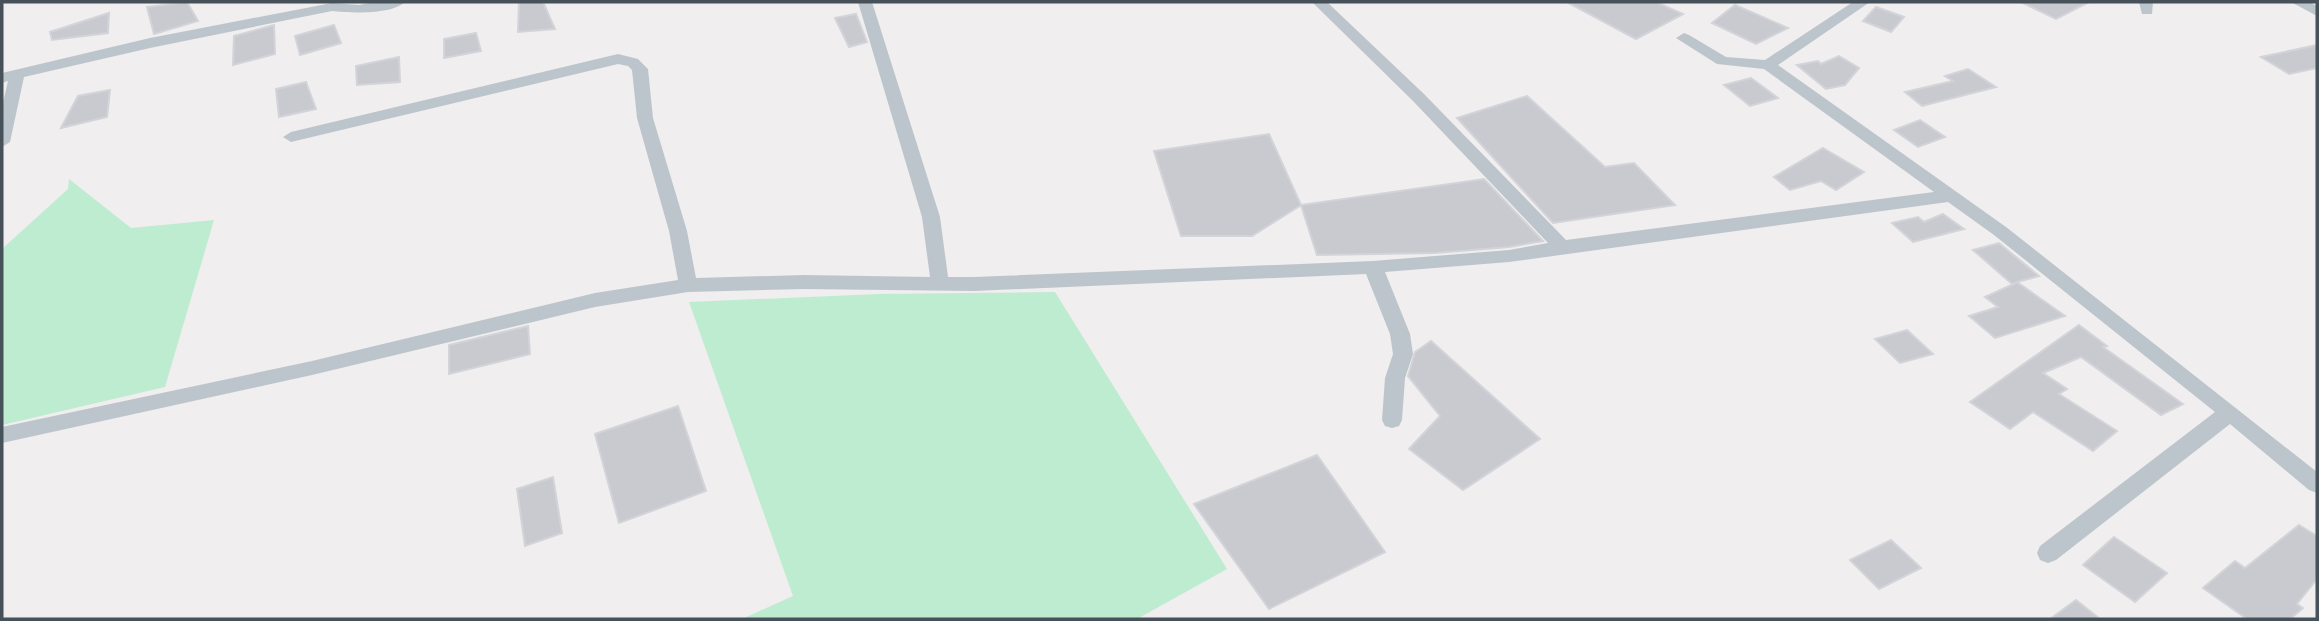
<svg xmlns="http://www.w3.org/2000/svg" width="2319" height="621" viewBox="0 0 2319 621" font-family="Jost,sans-serif">
<style>
.green{fill:#beecd0}
.building{fill:#c8cad0;stroke:#d2d4d9;stroke-width:2}
.lines{fill:none;stroke-linecap:round;stroke-linejoin:round}
.street{fill:#bdc5cc;fill-rule:evenodd}
</style>
<rect width="100%" height="100%" fill="#f0eeee"/>
<g class="green">
<path d="M69 179 131 228 214 220 165 387 2 425V249L68 189Z"/>
<path d="M1055 292 1227 569 1137 619H742L793 596 689 302 879 294Z"/>
</g>
<g class="building">
<path d="M187 2 198 21 154 34 147 7Z"/>
<path d="M519 2H543L555 29 518 32Z"/>
<path d="M1567 2H1656L1683 14 1636 39Z"/>
<path d="M2021 2H2089L2056 19Z"/>
<path d="M1735 5 1788 28 1756 44 1712 23Z"/>
<path d="M1876 7 1904 17 1891 32 1863 21Z"/>
<path d="M109 13 108 33 52 40 50 32Z"/>
<path d="M856 14 867 42 849 47 835 18Z"/>
<path d="M274 25 275 54 233 65 234 36Z"/>
<path d="M334 25 341 43 300 55 295 36Z"/>
<path d="M476 33 481 51 444 58V39Z"/>
<path d="M2317 45V68L2289 74 2261 57Z"/>
<path d="M1839 56 1859 68 1845 85 1826 89 1797 65 1818 61 1821 64Z"/>
<path d="M399 57 400 82 357 85 356 66Z"/>
<path d="M1968 69 1996 87 1922 106 1905 92 1953 81 1945 76Z"/>
<path d="M1751 78 1778 98 1750 106 1724 85Z"/>
<path d="M306 82 316 109 279 117 276 89Z"/>
<path d="M110 90 107 117 61 128 78 96Z"/>
<path d="M1527 96 1605 167 1634 163 1675 205 1553 223 1457 118Z"/>
<path d="M1920 120 1945 137 1918 147 1894 130Z"/>
<path d="M1269 134 1301 205 1252 236H1181L1154 151Z"/>
<path d="M1823 148 1864 172 1836 190 1821 181 1790 190 1774 177Z"/>
<path d="M1484 179 1543 241 1509 247 1435 253 1317 255 1301 205Z"/>
<path d="M1943 214 1964 229 1913 242 1892 223 1918 217 1924 222Z"/>
<path d="M1999 243 2039 276 2017 282 2065 316 1995 338 1969 316 1998 307 1985 297 2016 283 2012 284 1973 250Z"/>
<path d="M2079 325 2107 346 2103 347 2183 404 2161 415 2081 357 2043 373 2067 389 2059 394 2117 431 2093 451 2033 412 2010 429 1970 402Z"/>
<path d="M528 326 530 354 449 374V345Z"/>
<path d="M1907 330 1933 354 1900 363 1875 339Z"/>
<path d="M1431 341 1540 439 1463 490 1409 449 1440 416 1408 376 1415 352Z"/>
<path d="M678 406 706 491 619 523 595 434Z"/>
<path d="M1317 455 1385 552 1269 609 1194 504Z"/>
<path d="M553 477 562 533 525 546 517 489Z"/>
<path d="M2299 525 2317 536V579L2297 604 2303 608 2290 619H2247L2203 588 2235 561 2245 568Z"/>
<path d="M2114 537 2167 573 2135 602 2083 565Z"/>
<path d="M1891 540 1921 568 1879 589 1850 560Z"/>
<path d="M2076 600 2100 619H2050Z"/>
</g>
<g class="lines">
<g class="street">
<path d="M375 2H405C391 15 351 13 332 11L150 48 24 77 10 142 2 147V107L8 81 2 83V73L150 38 332 3 359 5Z"/>
<path d="M858 2H872L940 217 948 277H974L1373 261 1509 250 1548 243 1412 100 1312 2H1327L1424 94 1566 240 1934 192 1764 69 1717 64 1676 38 1684 33 1689 35 1726 57 1765 60 1853 2H1870L1778 65 2006 227 2317 472V493L2309 490 2230 424 2056 560 2048 563 2040 560 2037 553 2040 546 2215 412 1994 235 1948 202 1509 262 1385 272 1410 334 1413 354 1405 378 1402 420 1399 426 1392 428 1385 426 1382 420 1385 378 1393 354 1390 334 1366 274 974 291 804 289 688 292 595 307 312 375 2 443V427L312 361 595 293 678 280 669 231 637 118 632 70 628 66 618 64 291 142 283 137 291 132 618 54 638 59 648 69 653 118 687 231 696 278 804 275 930 277 922 217Z"/>
<path d="M2139 2H2153L2152 14H2142Z"/>
<path d="M2291 2H2309L2317 6V16Z"/>
</g>
</g>
<rect width="2319" height="621" fill="none" stroke="#47515a" stroke-width="7"/>
</svg>
